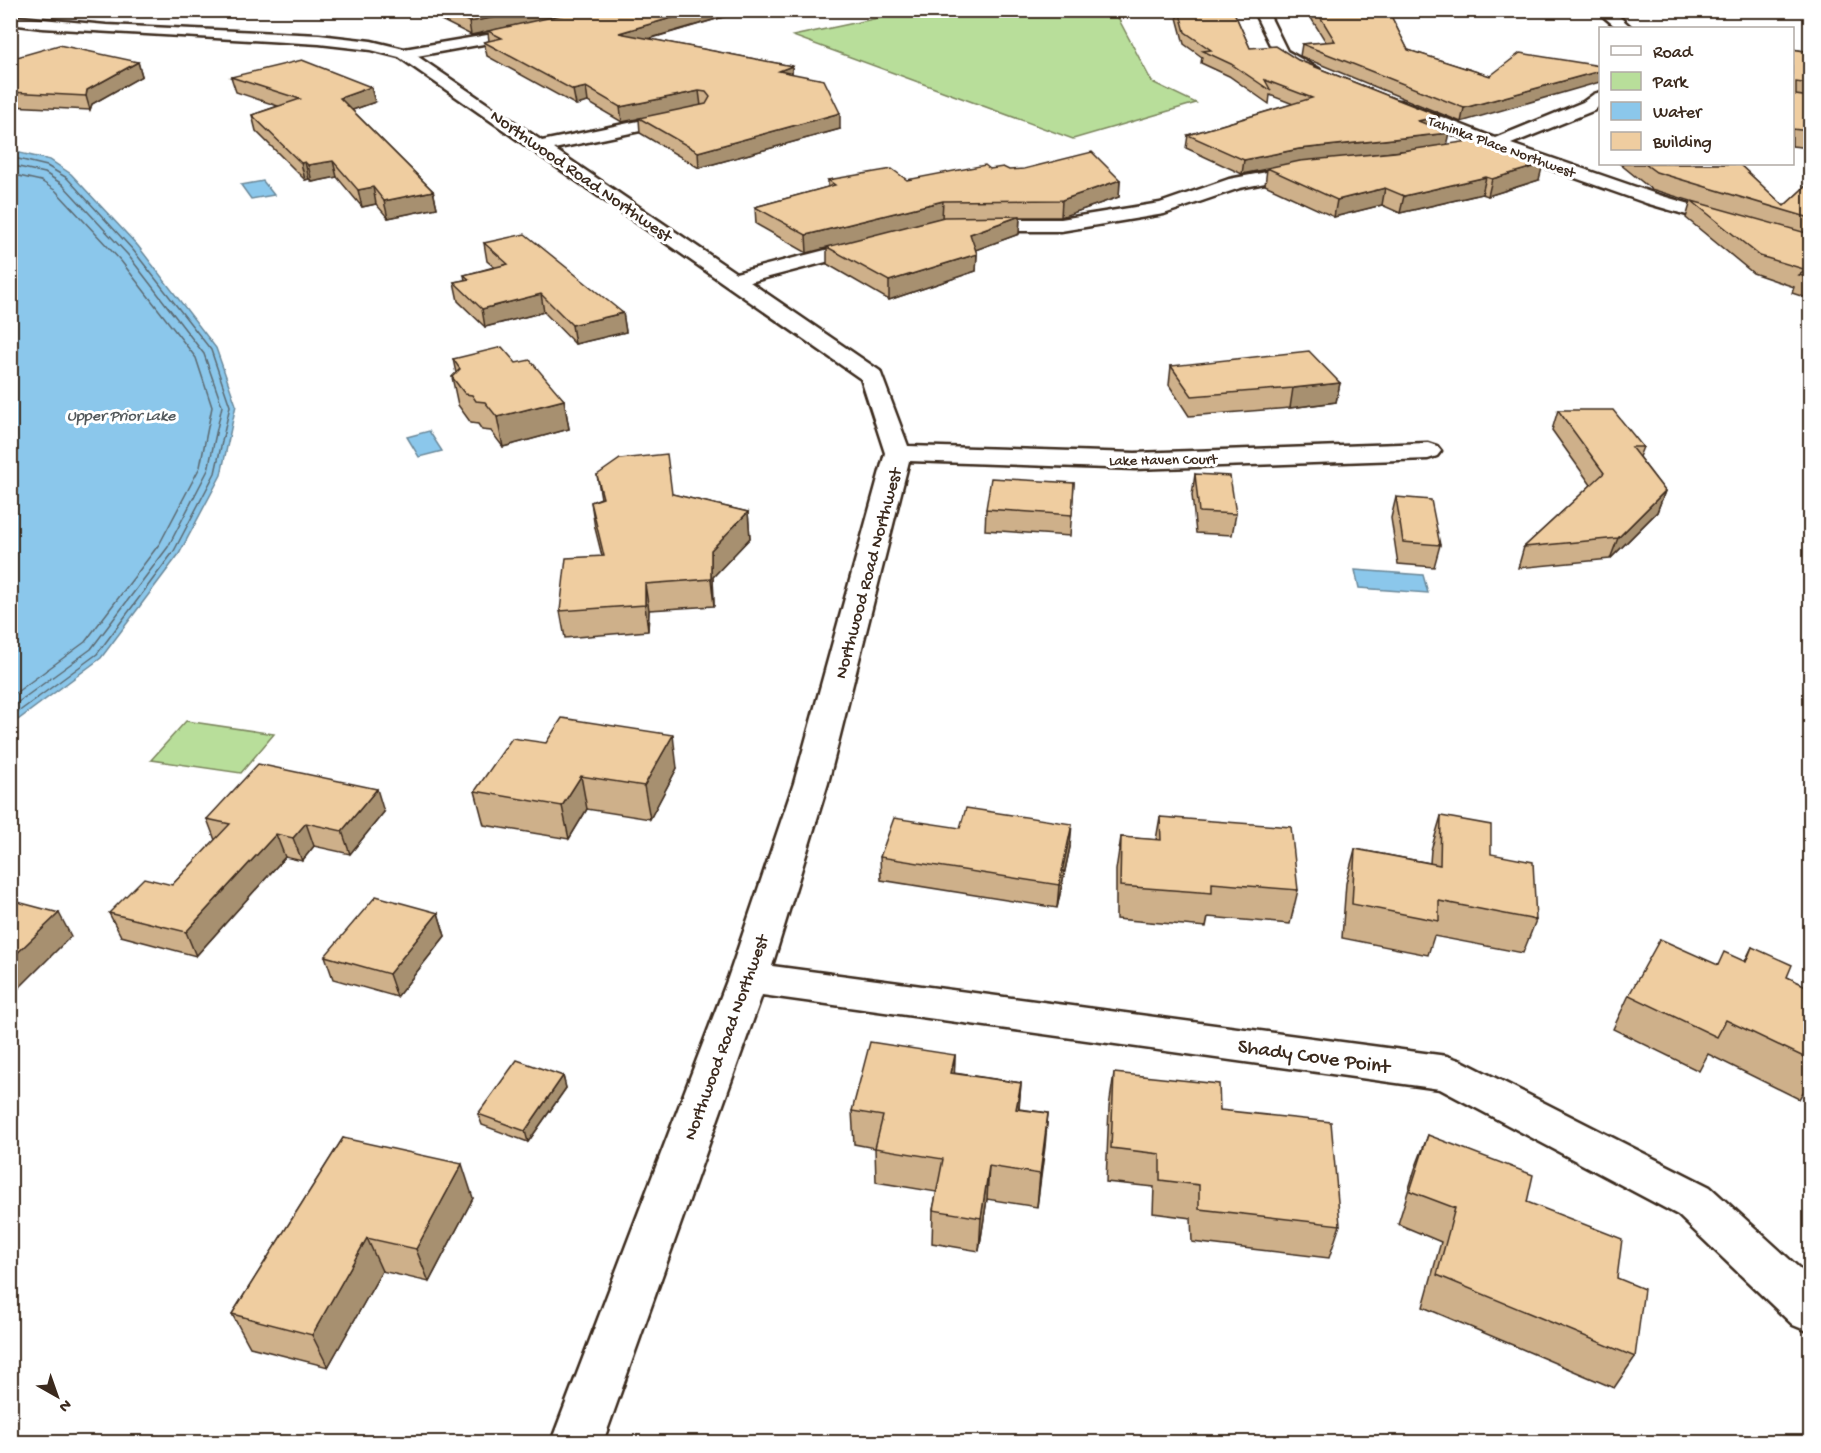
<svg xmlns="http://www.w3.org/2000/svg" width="1821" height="1453" viewBox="0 0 1821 1453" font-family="'Gochi Hand',sans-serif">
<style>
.green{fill:#b8de9a;stroke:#7a845c;stroke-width:1.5}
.water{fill:#8bc7eb;stroke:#6b8899;stroke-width:1.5}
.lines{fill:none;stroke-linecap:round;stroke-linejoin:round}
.shore{stroke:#5b6970;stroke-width:1.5}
.minor-casing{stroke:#3b2a1e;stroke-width:5}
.minor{fill:#fff;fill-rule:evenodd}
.wall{fill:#ceb08a;stroke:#3b2a1e;stroke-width:1.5}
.shaded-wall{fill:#a79070;stroke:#3b2a1e;stroke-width:1.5}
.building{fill:#efcda0;stroke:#3b2a1e;stroke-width:1.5}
.labels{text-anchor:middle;stroke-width:6;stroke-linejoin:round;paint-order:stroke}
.far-street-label{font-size:15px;fill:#3b2a1e;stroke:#fff}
.far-water-label{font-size:16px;font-style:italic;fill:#53595c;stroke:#fff}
.street-label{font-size:18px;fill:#3b2a1e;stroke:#fff}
.near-street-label{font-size:21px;fill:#3b2a1e;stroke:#fff}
</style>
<rect width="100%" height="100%" fill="#fff"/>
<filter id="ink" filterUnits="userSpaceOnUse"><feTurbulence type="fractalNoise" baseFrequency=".0167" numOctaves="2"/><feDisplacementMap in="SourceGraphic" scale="12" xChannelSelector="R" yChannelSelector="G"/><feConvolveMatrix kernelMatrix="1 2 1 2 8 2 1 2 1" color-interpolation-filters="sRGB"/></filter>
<g filter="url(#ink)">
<g class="green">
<path d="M911 11H1108L1117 16 1152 82 1196 103 1073 139 793 36Z"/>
<path d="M186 721 274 734 241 773 151 760Z"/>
</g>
<g class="water">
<path d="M11 151 50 160 71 174 138 246 216 348 236 405 221 475 179 554 101 658 11 725Z"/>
<path d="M263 181 274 195 251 199 241 185Z"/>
<path d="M429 431 442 451 419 457 407 437Z"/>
<path d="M1355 570 1423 575 1428 593 1359 588Z"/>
</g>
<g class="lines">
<g class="shore">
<path d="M10 157 47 166 67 178 133 250 211 350 230 406 215 473 174 551 97 654 10 718"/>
<path d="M10 165 45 173 62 184 128 255 204 354 222 406 208 470 168 547 91 649 10 708"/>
<path d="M10 174 41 181 56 191 121 261 196 358 212 407 200 467 160 543 85 642 10 697"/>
</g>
<defs>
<g id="minor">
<path d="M600 10H628L626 13 517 38 417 56 542 141 682 112 688 113 690 117 688 121 554 149 736 273 872 238 879 240 882 244 879 248 750 282 880 371 908 446 1135 453 1428 443 1437 446 1441 451 1437 456 1428 459 1135 469 909 461 828 783 772 966 1447 1056 1462 1061 1710 1187 1810 1278V1332L1793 1325 1678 1215 1440 1089 762 995 603 1442H551L728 978 794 783 885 453 861 379 399 57 371 50 319 44 42 28 10 24V16L106 25 319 35 371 41 404 49 517 30Z"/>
<path d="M1253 10H1267L1287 51 1319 69 1321 72 1319 75H1307L1276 57Z"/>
<path d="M1596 10H1612L1632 28H1617Z"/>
<path d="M1600 92V105L1595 110 1511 144 1659 195 1810 239V251L1646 203 1496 150 1450 158 1444 157 1441 153 1444 149 1478 144 1389 109 1387 105 1389 101H1401L1495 138 1583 102 1594 94Z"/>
<path d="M1309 164 1315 165 1318 169 1315 173 1240 188 1164 214 1061 231H975L968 229 965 225 968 221 975 219H1061L1160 203 1229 179Z"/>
</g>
</defs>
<use href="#minor" class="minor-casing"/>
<use href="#minor" class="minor"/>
</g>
<g class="wall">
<path d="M440 10H747L649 39 792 66V74L840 129 699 168 640 133 639 119 622 122 588 102 576 105 487 56 484 42 489 41 488 33 471 35 441 20Z"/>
<path d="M1175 10H1233L1250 48 1298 60 1439 116 1436 128 1447 144 1539 180 1488 196 1482 194 1400 213 1382 205 1334 217 1265 185 1267 169 1242 174 1186 148 1188 135 1293 104 1270 95 1269 104 1229 76 1201 63 1202 57 1184 44Z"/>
<path d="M1306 10H1388L1408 50 1490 76 1461 122 1300 56 1302 44 1326 42Z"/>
<path d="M1792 49 1810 52V148L1792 146Z"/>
<path d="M10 59 138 62 142 76 92 104 90 110 10 106Z"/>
<path d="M231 77 375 102 352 110 433 191 437 208 388 218 376 204 362 207 337 177 312 182 309 179 305 180 256 131 252 115 278 106 236 92Z"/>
<path d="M1620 164H1739L1784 206 1810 182V299L1792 293 1794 287 1753 273 1686 218 1691 201 1651 189Z"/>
<path d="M990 169 1120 180 1119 197 1061 217H1020L1019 234 975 250 977 254 976 271 889 300 827 264V248L807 253 756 224 755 207 828 187V180H907Z"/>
<path d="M484 243 623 313 626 332 575 344 544 312 485 327 458 301 454 282 465 280 464 275 494 267 487 261Z"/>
<path d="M453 359 516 363 564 400 569 429 503 447 491 431 482 430 478 424 471 423 458 405 452 377 456 373Z"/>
<path d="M1171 366 1340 383 1336 402 1290 408 1189 416 1169 385Z"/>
<path d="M1558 410 1643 447 1639 457 1665 491 1657 512 1610 559 1518 568 1524 547 1591 485 1552 430Z"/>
<path d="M1195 474 1236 514 1232 535 1196 533 1192 495Z"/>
<path d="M597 475 672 494 748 512 750 538 713 577 714 606 649 610 648 631 565 638 560 611 602 556 595 528 591 502 601 498Z"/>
<path d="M1074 483 1070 536 985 530 986 509Z"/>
<path d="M1396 497 1440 545 1434 567 1398 564 1391 518Z"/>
<path d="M546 743 677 768 650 819 587 809 569 839 484 825 475 791Z"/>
<path d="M384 812 350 854 314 846 302 861 285 857 196 956 121 936 109 913 172 885 215 840 207 819Z"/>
<path d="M1441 816 1491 854 1536 920 1523 953 1434 936 1428 955 1342 938 1346 883 1355 849 1430 863 1431 850Z"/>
<path d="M1160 817 1298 890 1290 924 1208 917 1206 927 1116 919V870L1121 837 1156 840Z"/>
<path d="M1070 847 1057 908 881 880 880 857Z"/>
<path d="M438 913 445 936 397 997 333 979 325 956Z"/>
<path d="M1752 947 1787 977 1810 988V1081L1799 1099 1708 1054 1699 1071 1613 1029 1629 995 1717 965 1745 961Z"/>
<path d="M955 1055 954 1073 1021 1083 1019 1109 1048 1113 1037 1207 987 1199 979 1251 932 1243 933 1210 937 1192 876 1182 875 1148 854 1144 852 1111Z"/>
<path d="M1114 1073 1220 1110 1340 1225 1329 1258 1192 1242 1191 1218 1153 1213 1154 1187 1106 1182 1109 1107Z"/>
<path d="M563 1076 566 1088 528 1142 482 1125 478 1114Z"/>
<path d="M1428 1135 1527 1202 1617 1278 1635 1357 1614 1388 1423 1307 1441 1242 1398 1224 1415 1169Z"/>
<path d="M343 1138 473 1198 429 1282 382 1271 328 1367 250 1347 232 1314Z"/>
</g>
<g class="shaded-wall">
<path d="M530 10H588L471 35 469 22Z"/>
<path d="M699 10H747L620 47 619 33Z"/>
<path d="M138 62 142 76 92 104 90 110 86 96 87 90Z"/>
<path d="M792 66V80L779 71Z"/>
<path d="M1600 71V82L1461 122 1464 108Z"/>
<path d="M371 87 375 102 344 113 340 98Z"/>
<path d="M586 87 588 102 576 105 573 90Z"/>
<path d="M699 91 701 106 622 122 620 107Z"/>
<path d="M840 113V129L699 168 698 152Z"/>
<path d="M1439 116 1436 129 1418 121Z"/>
<path d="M1449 133 1446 146 1297 163 1242 174 1244 160 1299 149Z"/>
<path d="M333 161 337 177 312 182 308 165Z"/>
<path d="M305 162 309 179 305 180 301 163Z"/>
<path d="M1543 164 1539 180 1488 196 1492 179Z"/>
<path d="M1486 177 1482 194 1400 213 1404 196Z"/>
<path d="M1120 180 1119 197 1061 217 1062 200Z"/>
<path d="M373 187 376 204 362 207 358 190Z"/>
<path d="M1385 188 1382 205 1334 217 1337 200Z"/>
<path d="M433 191 437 208 388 218 384 201Z"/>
<path d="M943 201 942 218 807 253 806 235Z"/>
<path d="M1020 216 1019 234 970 252V234Z"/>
<path d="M977 254 976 271 889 300V281Z"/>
<path d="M541 294 544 312 485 327 482 309Z"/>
<path d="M623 313 626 332 575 344 572 325Z"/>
<path d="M1340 383 1336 402 1290 408 1293 388Z"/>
<path d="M564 400 569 429 503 447 497 417Z"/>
<path d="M1665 491 1657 512 1610 559 1618 538Z"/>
<path d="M748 512 750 538 713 577 714 606 711 579V550Z"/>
<path d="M645 584 649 610 648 631 645 605Z"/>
<path d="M673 735 677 768 650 819 644 786Z"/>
<path d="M581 776 587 809 569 839 562 806Z"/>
<path d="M377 789 384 812 350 854 342 831Z"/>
<path d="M306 823 314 846 302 861 293 838Z"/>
<path d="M1072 824 1070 847 1057 908 1059 885Z"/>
<path d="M276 834 285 857 196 956 186 932Z"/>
<path d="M59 913 71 936 10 997V960Z"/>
<path d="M438 913 445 936 397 997 389 974Z"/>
<path d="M955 1055 954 1089 951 1073Z"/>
<path d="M563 1076 566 1088 528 1142 525 1131Z"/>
<path d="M1021 1083 1018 1117 1016 1109Z"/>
<path d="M1048 1113 1045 1147 1037 1207 1040 1174Z"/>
<path d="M462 1164 473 1198 429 1282 416 1249Z"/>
<path d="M989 1166 987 1199 979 1251 981 1218Z"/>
<path d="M367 1238 382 1271 328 1367 312 1335Z"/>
</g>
<g class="building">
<path d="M446 10H530L514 14 469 22Z"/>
<path d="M584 10H699L619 33 792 66 779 71 824 80 840 113 698 152 639 118 706 104 710 97 706 92 699 91 620 107 586 87 573 90 484 42 502 38 488 31Z"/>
<path d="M1179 10H1233L1250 48 1276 46 1298 60 1439 116 1418 121 1449 133 1299 149 1244 160 1188 135 1312 98 1265 80 1271 91 1231 64 1203 51 1211 50 1185 32Z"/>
<path d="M1316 10H1388L1408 50 1490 76 1520 53 1600 66V71L1464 108 1302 44 1335 41Z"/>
<path d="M59 45 138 62 87 90 86 96 10 92V59Z"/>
<path d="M1792 49 1810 52V84L1796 82V95L1810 97V131L1792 129Z"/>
<path d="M302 60 371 87 340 98 433 191 384 201 373 187 358 190 333 161 308 165 305 162 301 163 252 115 300 99 231 77Z"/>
<path d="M1476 140 1543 164 1492 179 1486 177 1404 196 1385 188 1337 200 1267 168 1300 161 1395 152Z"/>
<path d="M1092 152 1120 180 1062 200 943 201 806 235 755 207 835 185 828 180 892 169 907 180 985 165 990 169 1003 167 1009 170 1024 169Z"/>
<path d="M1645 164H1739L1784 206 1810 182V218L1656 172Z"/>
<path d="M1692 201 1810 234V278L1799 275 1807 270 1760 256Z"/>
<path d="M1020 216 970 234 977 254 889 281 827 247 944 217Z"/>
<path d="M525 234 623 313 572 325 541 294 482 309 454 282 469 279 464 275 508 264 484 243Z"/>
<path d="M502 347 516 363 530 360 564 400 497 417 485 402 476 401 472 395 465 394 452 377 460 369 453 359Z"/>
<path d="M1309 351 1340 383 1293 388 1192 396 1171 366Z"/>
<path d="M1558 410H1613L1643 447H1631L1665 491 1618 538 1524 547 1604 473Z"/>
<path d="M667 454 672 494 748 512 711 550V579L645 584V605L560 611 566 558 604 556 591 502 603 498 597 475 620 459Z"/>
<path d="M1195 474 1230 476 1236 514 1199 512Z"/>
<path d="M991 478 1074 483 1072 515 986 509Z"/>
<path d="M1396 497 1431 500 1440 545 1403 542Z"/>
<path d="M562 718 673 735 644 786 581 776 562 806 475 791 512 738 546 743Z"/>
<path d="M258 764 377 789 342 831 306 823 293 838 276 834 186 932 109 913 144 878 172 885 230 824 207 819Z"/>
<path d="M966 808 1072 824 1059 885 880 857 894 818 960 828Z"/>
<path d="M1441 816 1491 825V854L1533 862 1536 920 1439 901V921L1352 904 1355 849 1440 865Z"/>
<path d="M1160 817 1291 827 1298 890 1212 883V893L1120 886 1121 837 1161 840Z"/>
<path d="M376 896 438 913 389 974 325 956Z"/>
<path d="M10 900 59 913 10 960Z"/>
<path d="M1660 939 1718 965 1724 952 1746 962 1752 947 1792 965 1787 977 1810 988V1060L1726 1020 1717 1037 1629 995Z"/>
<path d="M870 1042 955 1055 951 1073 1021 1083 1016 1109 1048 1113 1040 1174 989 1166 981 1218 933 1210 943 1159 875 1148 883 1116 852 1111Z"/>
<path d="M517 1060 563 1076 525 1131 478 1114Z"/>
<path d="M1114 1073 1219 1084 1220 1110 1331 1122 1340 1225 1199 1209V1185L1160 1180V1154L1111 1148Z"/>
<path d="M1428 1135 1533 1175 1527 1202 1622 1239 1617 1278 1644 1289 1635 1357 1437 1275 1455 1208 1410 1191Z"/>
<path d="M343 1138 462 1164 416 1249 367 1238 312 1335 232 1314Z"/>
</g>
</g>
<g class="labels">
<g class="far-street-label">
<text transform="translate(1502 146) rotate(20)" y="5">Tahinka Place Northwest</text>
<text transform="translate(1163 459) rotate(-1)" y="5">Lake Haven Court</text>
</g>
<g class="far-water-label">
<text x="121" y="420">Upper Prior Lake</text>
</g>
<g class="street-label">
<text transform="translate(582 175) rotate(35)" y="6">Northwood Road Northwest</text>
<text transform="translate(867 573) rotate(-75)" y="6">Northwood Road Northwest</text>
<text transform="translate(725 1037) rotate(-70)" y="6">Northwood Road Northwest</text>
</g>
<g class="near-street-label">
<text transform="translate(1314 1055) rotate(8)" y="7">Shady Cove Point</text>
</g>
</g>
<rect width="1821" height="1453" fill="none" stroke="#fff" stroke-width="36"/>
<rect x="18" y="18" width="1785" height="1417" fill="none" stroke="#3b2a1e" stroke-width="2" filter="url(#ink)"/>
<rect x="1599" y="27" width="195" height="138" fill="#ffffff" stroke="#b1aaa5" stroke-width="1.5"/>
<rect x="1611" y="46" width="30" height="9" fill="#ffffff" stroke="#b1aaa5" stroke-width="1.5"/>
<text x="1653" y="57" font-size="18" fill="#3b2a1e">Road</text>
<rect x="1611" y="72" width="30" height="18" fill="#b8de9a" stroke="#b1aaa5" stroke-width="1.5"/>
<text x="1653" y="87" font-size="18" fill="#3b2a1e">Park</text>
<rect x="1611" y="102" width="30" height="18" fill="#8bc7eb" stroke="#b1aaa5" stroke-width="1.5"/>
<text x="1653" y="117" font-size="18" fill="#3b2a1e">Water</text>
<rect x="1611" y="132" width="30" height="18" fill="#efcda0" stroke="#b1aaa5" stroke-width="1.5"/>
<text x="1653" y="147" font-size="18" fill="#3b2a1e">Building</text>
<g transform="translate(57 1396) rotate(140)" stroke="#ffffff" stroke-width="4.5" paint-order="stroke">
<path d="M0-4.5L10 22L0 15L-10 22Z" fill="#3b2a1e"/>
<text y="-9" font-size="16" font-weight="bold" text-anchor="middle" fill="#3b2a1e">N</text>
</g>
</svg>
